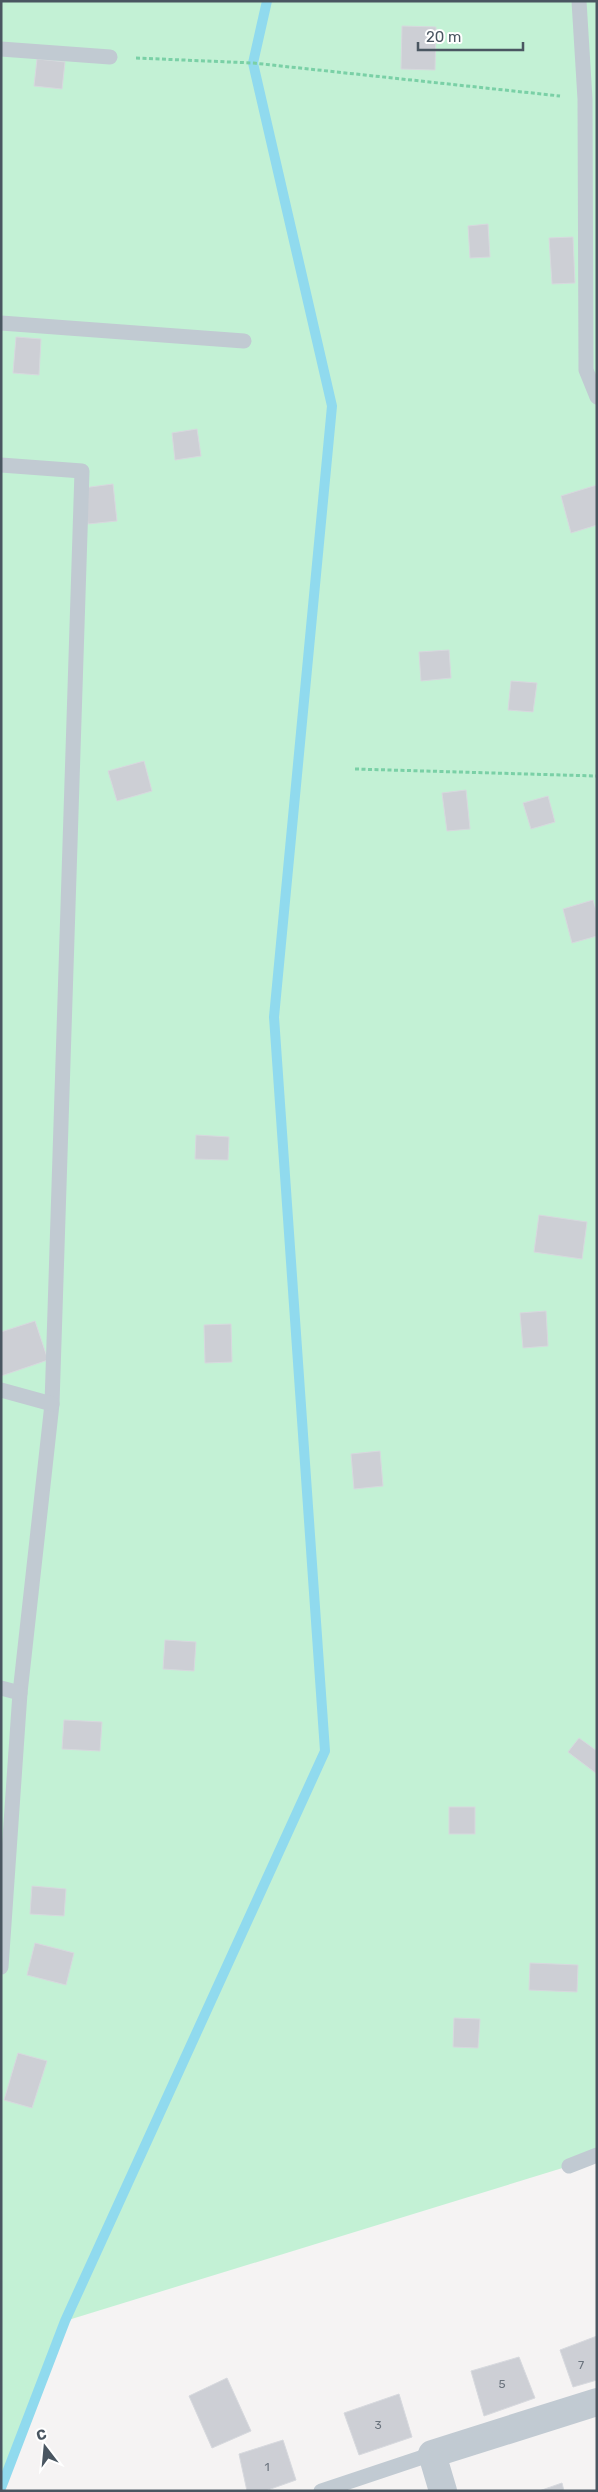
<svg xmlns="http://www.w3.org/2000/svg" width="598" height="2492" viewBox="0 0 598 2492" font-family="Rubik,sans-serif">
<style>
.green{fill:#c3f1d5}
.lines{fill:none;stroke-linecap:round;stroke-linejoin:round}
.stream{stroke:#90daee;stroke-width:10}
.building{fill:#cdcfd5;stroke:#d7d9de}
.path{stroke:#7ad0a6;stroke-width:3;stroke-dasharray:4 2.5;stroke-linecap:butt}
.service{stroke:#c1cad2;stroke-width:15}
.minor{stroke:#c1cad2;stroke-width:28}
.labels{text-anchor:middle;stroke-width:4;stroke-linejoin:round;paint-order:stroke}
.number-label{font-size:12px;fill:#6b747e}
</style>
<rect width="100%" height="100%" fill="#f5f3f3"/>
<path class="green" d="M1 1H597V2155L569 2166 65 2321 1 2488Z"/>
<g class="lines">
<path class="stream" d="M1 2488 65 2321 325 1751 274 1017 332 406 253 63 267 1"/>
</g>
<g class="building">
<path d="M402 26 436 27 435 70 401 69Z"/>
<path d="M37 59 65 62 62 89 34 86Z"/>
<path d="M488 224 490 257 470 258 468 226Z"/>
<path d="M573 237 575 283 552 284 549 238Z"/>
<path d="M16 337 41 339 39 375 13 373Z"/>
<path d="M197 429 201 456 175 460 172 433Z"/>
<path d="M113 484 117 521 88 524 83 488Z"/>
<path d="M597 485V525L571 533 561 496Z"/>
<path d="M449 650 451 678 421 681 419 652Z"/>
<path d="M511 681 537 683 533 712 508 710Z"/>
<path d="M144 761 152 791 117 801 108 771Z"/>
<path d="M466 790 470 829 447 831 442 793Z"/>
<path d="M548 796 555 822 531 829 523 803Z"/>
<path d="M593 900 597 914V936L572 943 563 909Z"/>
<path d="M196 1135 229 1137 228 1160 195 1159Z"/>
<path d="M539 1215 587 1222 582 1259 534 1252Z"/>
<path d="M546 1311 548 1346 523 1348 520 1313Z"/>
<path d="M35 1321 48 1360 1 1376V1332Z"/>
<path d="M231 1324 232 1362 205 1363 204 1325Z"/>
<path d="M380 1451 383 1486 354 1489 351 1454Z"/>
<path d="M165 1640 196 1642 194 1671 163 1669Z"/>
<path d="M64 1720 102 1722 100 1751 62 1749Z"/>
<path d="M579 1738 597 1751V1774L568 1752Z"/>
<rect x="449" y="1807" width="26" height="27"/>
<path d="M32 1886 66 1889 64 1916 30 1914Z"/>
<path d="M35 1943 74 1953 66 1985 27 1975Z"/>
<path d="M530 1963 578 1965 577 1992 529 1990Z"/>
<path d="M454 2018 480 2019 478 2048 453 2047Z"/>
<path d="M18 2053 47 2061 32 2108 4 2100Z"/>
<path d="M597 2336V2380L573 2387 560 2350Z"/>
<path d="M519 2357 535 2398 484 2416 471 2371Z"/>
<path d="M227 2378 251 2431 212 2448 189 2396Z"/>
<path d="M399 2394 412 2437 359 2455 344 2413Z"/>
<path d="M283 2440 296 2480 265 2491H247L239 2454Z"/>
<path d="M562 2483 564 2491H539Z"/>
</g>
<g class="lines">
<g class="path">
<path d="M136 58 253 63 560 96"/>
<path d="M355 769 597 776"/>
</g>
<g class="service">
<path d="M579 1 585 99 586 370 597 397"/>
<path d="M1 49 110 57"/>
<path d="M1 323 244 341"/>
<path d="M1 465 82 471 52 1404 20 1693 1 1967"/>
<path d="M1 1390 52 1404"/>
<path d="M1 1688 20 1693"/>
<path d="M569 2166 597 2155"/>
<path d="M321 2491 432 2454"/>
</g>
<path class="minor" d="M443 2491 432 2454 597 2402"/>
</g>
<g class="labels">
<g class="number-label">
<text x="581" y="2369">7</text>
<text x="502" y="2388">5</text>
<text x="378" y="2429">3</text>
<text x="267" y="2471">1</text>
</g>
</g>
<rect width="598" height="2492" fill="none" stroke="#4a5661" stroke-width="5"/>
<g transform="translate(45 2447) rotate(344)" stroke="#ffffff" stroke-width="4" paint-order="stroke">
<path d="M0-4L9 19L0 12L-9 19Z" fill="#4a5661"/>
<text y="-8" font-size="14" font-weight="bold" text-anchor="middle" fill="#4a5661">С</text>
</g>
<path d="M418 42v8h105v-8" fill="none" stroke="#4a5661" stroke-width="2.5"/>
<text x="426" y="42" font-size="15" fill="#4a5661" stroke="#ffffff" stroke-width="4" paint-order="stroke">20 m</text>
</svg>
